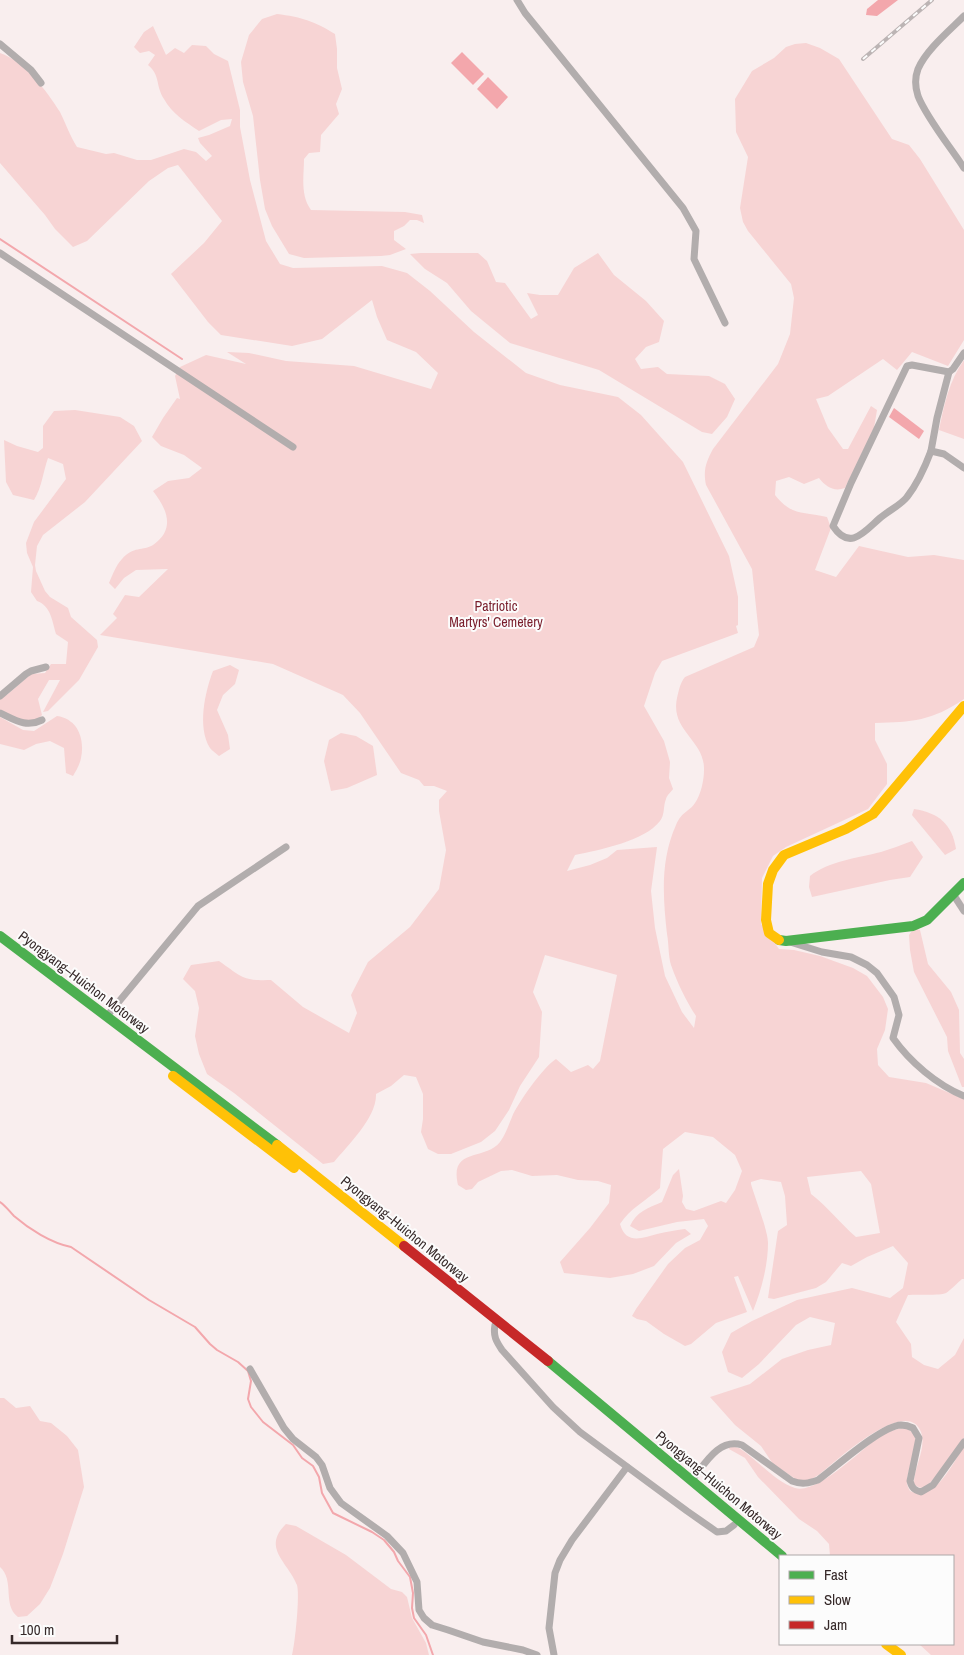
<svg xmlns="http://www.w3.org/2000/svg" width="964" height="1655" viewBox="0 0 964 1655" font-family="'Archivo Narrow',sans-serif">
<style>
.green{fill:#f7d4d4;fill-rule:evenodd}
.water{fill:#f3a7ac}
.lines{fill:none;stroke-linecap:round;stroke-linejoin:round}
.stream{stroke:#f3a7ac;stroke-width:2}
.street{stroke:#b2adad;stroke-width:7}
.fast{stroke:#4caf50;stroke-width:10}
.slow{stroke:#ffc107;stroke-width:10}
.jam{stroke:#c62828;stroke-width:10}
.rail-casing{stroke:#bcb4b4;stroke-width:4}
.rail{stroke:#fcfcfc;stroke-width:2;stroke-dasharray:5.5;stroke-linecap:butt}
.labels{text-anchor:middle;stroke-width:4;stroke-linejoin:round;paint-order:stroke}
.park-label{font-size:14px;fill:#791d2b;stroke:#fcfcfc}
.street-label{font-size:14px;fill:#362929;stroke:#fcfcfc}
</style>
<rect width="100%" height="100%" fill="#f9eeee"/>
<g class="green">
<path d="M277 14C301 17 314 21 335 34L337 49V68L342 89 336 104 339 114 321 135 320 152 309 153 304 159C304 176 300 195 311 210L405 212 422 215 424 223 417 220H410L404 226 394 231V240L406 249 390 255 381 256 304 258 289 254 272 226 265 209 260 180 253 116 243 82 241 62 249 35 262 19Z"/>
<path d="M153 26 166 55 175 48 184 53 192 45 206 46 214 54 228 61 240 110V127L250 180 266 241 280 264 293 268 382 266 407 273 430 291 474 332 526 373 560 385 618 397 641 415 683 462 729 556 738 597V625L736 626 738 633 662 661 655 673 644 706 664 741 670 762 669 778 673 789C671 792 667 795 666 799 663 806 665 815 660 821 645 841 599 850 575 855L567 871 590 865 607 858 617 850 657 847 651 891 655 928 665 976 682 1012 694 1028 696 1016C686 1001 677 982 671 965 668 955 669 944 667 934 663 897 660 861 676 825 682 811 689 812 695 803 701 794 704 780 704 770 705 740 670 731 677 698 679 690 680 683 685 677L754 647 759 635 752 569 706 485C703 470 706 462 713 449L778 364 790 334 794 298 791 284 748 231 743 222 740 208 748 157 736 132 735 99 752 71 774 58 786 47 795 44 806 43 820 48 839 59 892 139 909 145 920 159 964 230V340L948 366 912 352 897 370 883 359 828 396 816 399 828 428 843 449H848L871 406 877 410 874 428 845 488C834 492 826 487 819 478L804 484 789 477 776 481 775 495C793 517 802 511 827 517L831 528 815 570 836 577 859 546 908 557 934 555 964 560V699C932 721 912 722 875 723V740L887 764V784L868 809 786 847 773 856 762 878 761 924 779 949 794 950 820 956 853 968 867 976 883 997 888 1009 885 1030 877 1049 878 1065 889 1077 926 1083 964 1099V1279H962C957 1283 951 1290 946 1293 939 1296 918 1294 908 1295L896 1322 911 1344 912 1357 924 1365 938 1369 955 1355 964 1338V1438L947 1464 927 1486 921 1488 914 1485C913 1468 927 1449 921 1432 907 1395 835 1462 820 1474L810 1480 800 1482 773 1464 761 1446 735 1425 710 1397 750 1384 782 1359 808 1350 831 1345 835 1323 810 1317 796 1325 759 1364 742 1378 728 1372 722 1352 731 1333 752 1321 797 1300 852 1288 890 1298 903 1288 908 1263 893 1246 867 1257 851 1266 842 1263 826 1282 816 1288 774 1299 768 1298 778 1231 787 1225 785 1196 781 1182 761 1179 751 1182V1184C755 1198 768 1231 768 1243 768 1266 761 1291 753 1311L738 1276 734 1277 747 1312 716 1323 691 1344 685 1346 664 1334 646 1321 637 1319 632 1316 636 1309 668 1264 685 1248 700 1240 708 1226 704 1219 677 1222 639 1231 630 1226C636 1212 648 1208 662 1202L673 1175 679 1169 683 1196 682 1202 686 1209 694 1211 721 1201 726 1203 735 1190 742 1171 735 1155 713 1137 685 1132 663 1149 660 1188C646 1201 630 1208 620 1224 626 1245 642 1238 657 1234 666 1232 675 1230 685 1229L691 1234 676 1243 654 1266 633 1274 610 1278 564 1273 560 1262 590 1228 609 1203 611 1185 598 1181 578 1180 557 1175 532 1176 512 1170 501 1171 478 1182 472 1189 466 1190 458 1185C449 1147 485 1161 500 1142 506 1134 508 1126 512 1117 517 1104 544 1066 556 1059L571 1072 588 1065 593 1069 600 1061 617 975 545 955 533 992 542 1012 539 1057 520 1086 509 1110 495 1131 481 1142 451 1154H438L428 1149 421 1132 423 1119V1094L416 1077 404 1075 391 1086 376 1094C377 1117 348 1145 334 1162L323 1164 234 1093 207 1074 199 1054 195 1036 199 1008 195 991 183 979 191 965 219 961C242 977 242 981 271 980L303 1007 349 1033 357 1013 351 995 368 962 410 927 439 889 446 850 439 811V800L447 791 434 786H424L419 780 401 773 360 713 343 695 273 664 100 635 117 618 113 614 125 595 139 597 168 569 136 570 124 578 115 589 109 583C112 576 116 565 122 559 133 546 143 551 153 545 176 529 167 509 153 491L168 481 189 478 202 468 184 455 161 446 152 437 163 418 177 398 180 399 175 376 180 367 206 355 246 364 227 352 249 353 286 361 354 366 431 389 438 373 416 352 387 340 377 317 372 300 322 339 292 346 221 335 208 322 171 274 204 243 222 221 178 165 168 168 149 181 87 241 73 247 55 229 45 215 0 163V53C24 61 47 91 60 112 66 124 70 136 77 147L106 154 114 153 137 160H151L184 149 196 152 206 161 212 156 200 143 198 138 209 135 230 126 232 119 221 120 199 131C186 122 172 114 164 99 155 85 161 76 148 65L155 55 149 51 140 53 134 47 144 32ZM861 1171 871 1184 880 1233 856 1237C840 1223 828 1207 811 1194L807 1177Z"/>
<path d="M421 253H478L487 261 496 282 505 283 531 319 538 315 527 293 540 295H558L574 268 598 253 614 275 646 301 664 321 659 342 646 347 635 359 641 369 658 367 667 374 709 376 725 384 735 399 727 417 712 434 702 432 599 370 510 343 471 311 447 283 425 269 410 254Z"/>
<path d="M964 360V439L939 430C944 405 949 381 964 360Z"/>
<path d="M75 410 120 417 134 426 142 441 85 502 43 535 37 546 35 565 36 571 45 591 50 597 68 608 71 617 97 640 98 647 79 680 48 711 43 712 60 680H49L38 699 42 715C30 728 14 717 0 711V698L8 694 31 674 45 673 51 664H66L68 642 56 634C52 621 51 606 37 601L31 592 33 567 27 553 26 543 34 522 66 479 63 464 48 458C43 472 42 487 34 500L13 495 6 482 4 440 17 446 38 452 43 448V426L54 411Z"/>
<path d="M230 665 239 670 235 684 223 695 217 710 228 735 230 749 219 756C216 753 212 751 210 748 197 727 205 692 213 671Z"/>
<path d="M57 716C78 719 85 739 81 758 80 764 76 771 73 776L66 773 64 748 50 741 36 744 24 750 0 744V717L23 730 34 731Z"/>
<path d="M341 733 356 736 373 746 377 775 347 788 331 791 324 761 329 740Z"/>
<path d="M914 809C939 813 952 824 956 849L945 855 912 815Z"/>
<path d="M912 841 923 857 910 877 890 880 812 897 809 887 810 876C829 861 857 858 881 852 891 849 901 845 912 841Z"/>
<path d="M914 928 920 930 928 964 951 992 959 1010 960 1053 964 1059V1087H962L948 1051 947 1037 914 972 910 950 909 935Z"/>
<path d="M0 1398H4L16 1408 30 1406 40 1421 51 1423 67 1436 78 1450 84 1487 63 1554 50 1588 40 1604 27 1616 18 1617C2 1605 15 1580 0 1567Z"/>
<path d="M904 1428C930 1435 905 1467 907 1484 907 1485 910 1491 910 1491 935 1503 953 1463 964 1446V1655H931L919 1644H953V1556H830L829 1544 817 1531 799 1519 758 1477 745 1458 729 1449 730 1446 739 1448C758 1460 774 1481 795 1488 818 1495 863 1447 882 1435 889 1431 896 1429 904 1428Z"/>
<path d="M286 1524 296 1526 346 1555 391 1589 402 1592 407 1597 412 1618 426 1643 429 1655H292C295 1644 300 1596 297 1585 289 1563 261 1548 286 1524Z"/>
</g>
<g class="water">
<path d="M878 0H898L877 16 866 15 867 9Z"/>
<path d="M462 52 484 74 473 85 451 63Z"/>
<path d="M488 77 508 97 497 109 477 89Z"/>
<path d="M894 408 924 431 919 439 889 417Z"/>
</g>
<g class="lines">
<g class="stream">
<path d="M0 239 182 359"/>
<path d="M0 1202C6 1206 9 1211 14 1216 29 1229 51 1243 71 1247L149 1300 195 1327 210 1344 217 1350 238 1362 248 1371 251 1381 248 1399 251 1407 263 1422 293 1445 302 1458 313 1466 319 1477 322 1493 333 1513 372 1532 384 1540 394 1552 398 1561 410 1577 413 1593 412 1608 414 1618 426 1635 433 1655"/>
</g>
<g class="street">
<path d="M517 0 525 13 683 208 696 231 694 259 725 323"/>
<path d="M964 16C950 30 926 50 918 69 915 77 915 87 918 96 926 117 951 148 964 168"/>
<path d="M0 44 31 70 41 83"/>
<path d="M0 253 293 447"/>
<path d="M964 353 953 369 949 372 912 365 907 366 851 483 833 526C850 552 865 531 880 518 888 511 901 505 907 497 918 483 925 467 931 451L944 454 964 468"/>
<path d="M931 451 937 418 949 372"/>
<path d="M0 696 26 674 31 671 46 667"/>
<path d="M0 713C15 720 26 728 42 720"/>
<path d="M953 894 964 911"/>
<path d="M790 942 822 952 851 957 867 965 877 973 894 997 899 1015 893 1038C910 1062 937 1085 964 1096"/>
<path d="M107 1016 198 906 286 847"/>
<path d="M495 1325C493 1336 496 1341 502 1350L553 1407 580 1432 687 1511 717 1532 726 1531 734 1525"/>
<path d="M250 1369 284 1428 293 1439 316 1457 322 1465 330 1488 341 1503 387 1536 403 1553 417 1582 419 1610 424 1618 432 1625 448 1630 483 1642 523 1650 537 1655"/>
<path d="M691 1481C705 1464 718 1438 742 1445L792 1481C802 1485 809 1483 818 1480 836 1467 881 1426 901 1425 905 1425 909 1426 913 1428L919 1438 910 1481C912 1488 914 1490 921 1492L933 1485 964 1442"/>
<path d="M554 1655 549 1628 555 1573 560 1560 572 1540 627 1467"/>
</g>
<g class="fast">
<path d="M0 936 277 1145"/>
<path d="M779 940 786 941 913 926 927 920 964 883"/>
<path d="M548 1361 782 1556"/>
</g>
<g class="slow">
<path d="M779 940 769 933 766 920 768 884 773 870 784 855 846 829 873 814 964 706"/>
<path d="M173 1076 294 1168"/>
<path d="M277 1145 404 1246"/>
<path d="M886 1644 901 1655"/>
</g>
<path class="jam" d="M404 1246 548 1361"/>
<defs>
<path id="rail" d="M863 59 932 0"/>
</defs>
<use href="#rail" class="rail-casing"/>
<use href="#rail" class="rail"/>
</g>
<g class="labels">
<g class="park-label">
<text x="496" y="611">Patriotic<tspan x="496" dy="16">Martyrs' Cemetery</tspan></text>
</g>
<g class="street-label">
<text transform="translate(84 982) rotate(37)" y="5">Pyongyang–Huichon Motorway</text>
<text transform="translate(405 1229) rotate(39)" y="5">Pyongyang–Huichon Motorway</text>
<text transform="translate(719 1485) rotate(40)" y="5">Pyongyang–Huichon Motorway</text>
</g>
</g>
<rect x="779" y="1555" width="175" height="90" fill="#fcfcfc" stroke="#ada8a8"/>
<rect x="789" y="1571" width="25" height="8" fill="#4caf50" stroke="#ada8a8"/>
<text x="824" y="1580" font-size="15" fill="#362929">Fast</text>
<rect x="789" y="1596" width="25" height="8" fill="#ffc107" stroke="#ada8a8"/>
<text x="824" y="1605" font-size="15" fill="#362929">Slow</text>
<rect x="789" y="1621" width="25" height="8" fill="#c62828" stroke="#ada8a8"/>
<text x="824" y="1630" font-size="15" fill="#362929">Jam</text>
<path d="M12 1635v8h105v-8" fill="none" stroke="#362929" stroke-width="2.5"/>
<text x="20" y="1635" font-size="15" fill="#362929" stroke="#fcfcfc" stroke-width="4" paint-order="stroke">100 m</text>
</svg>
